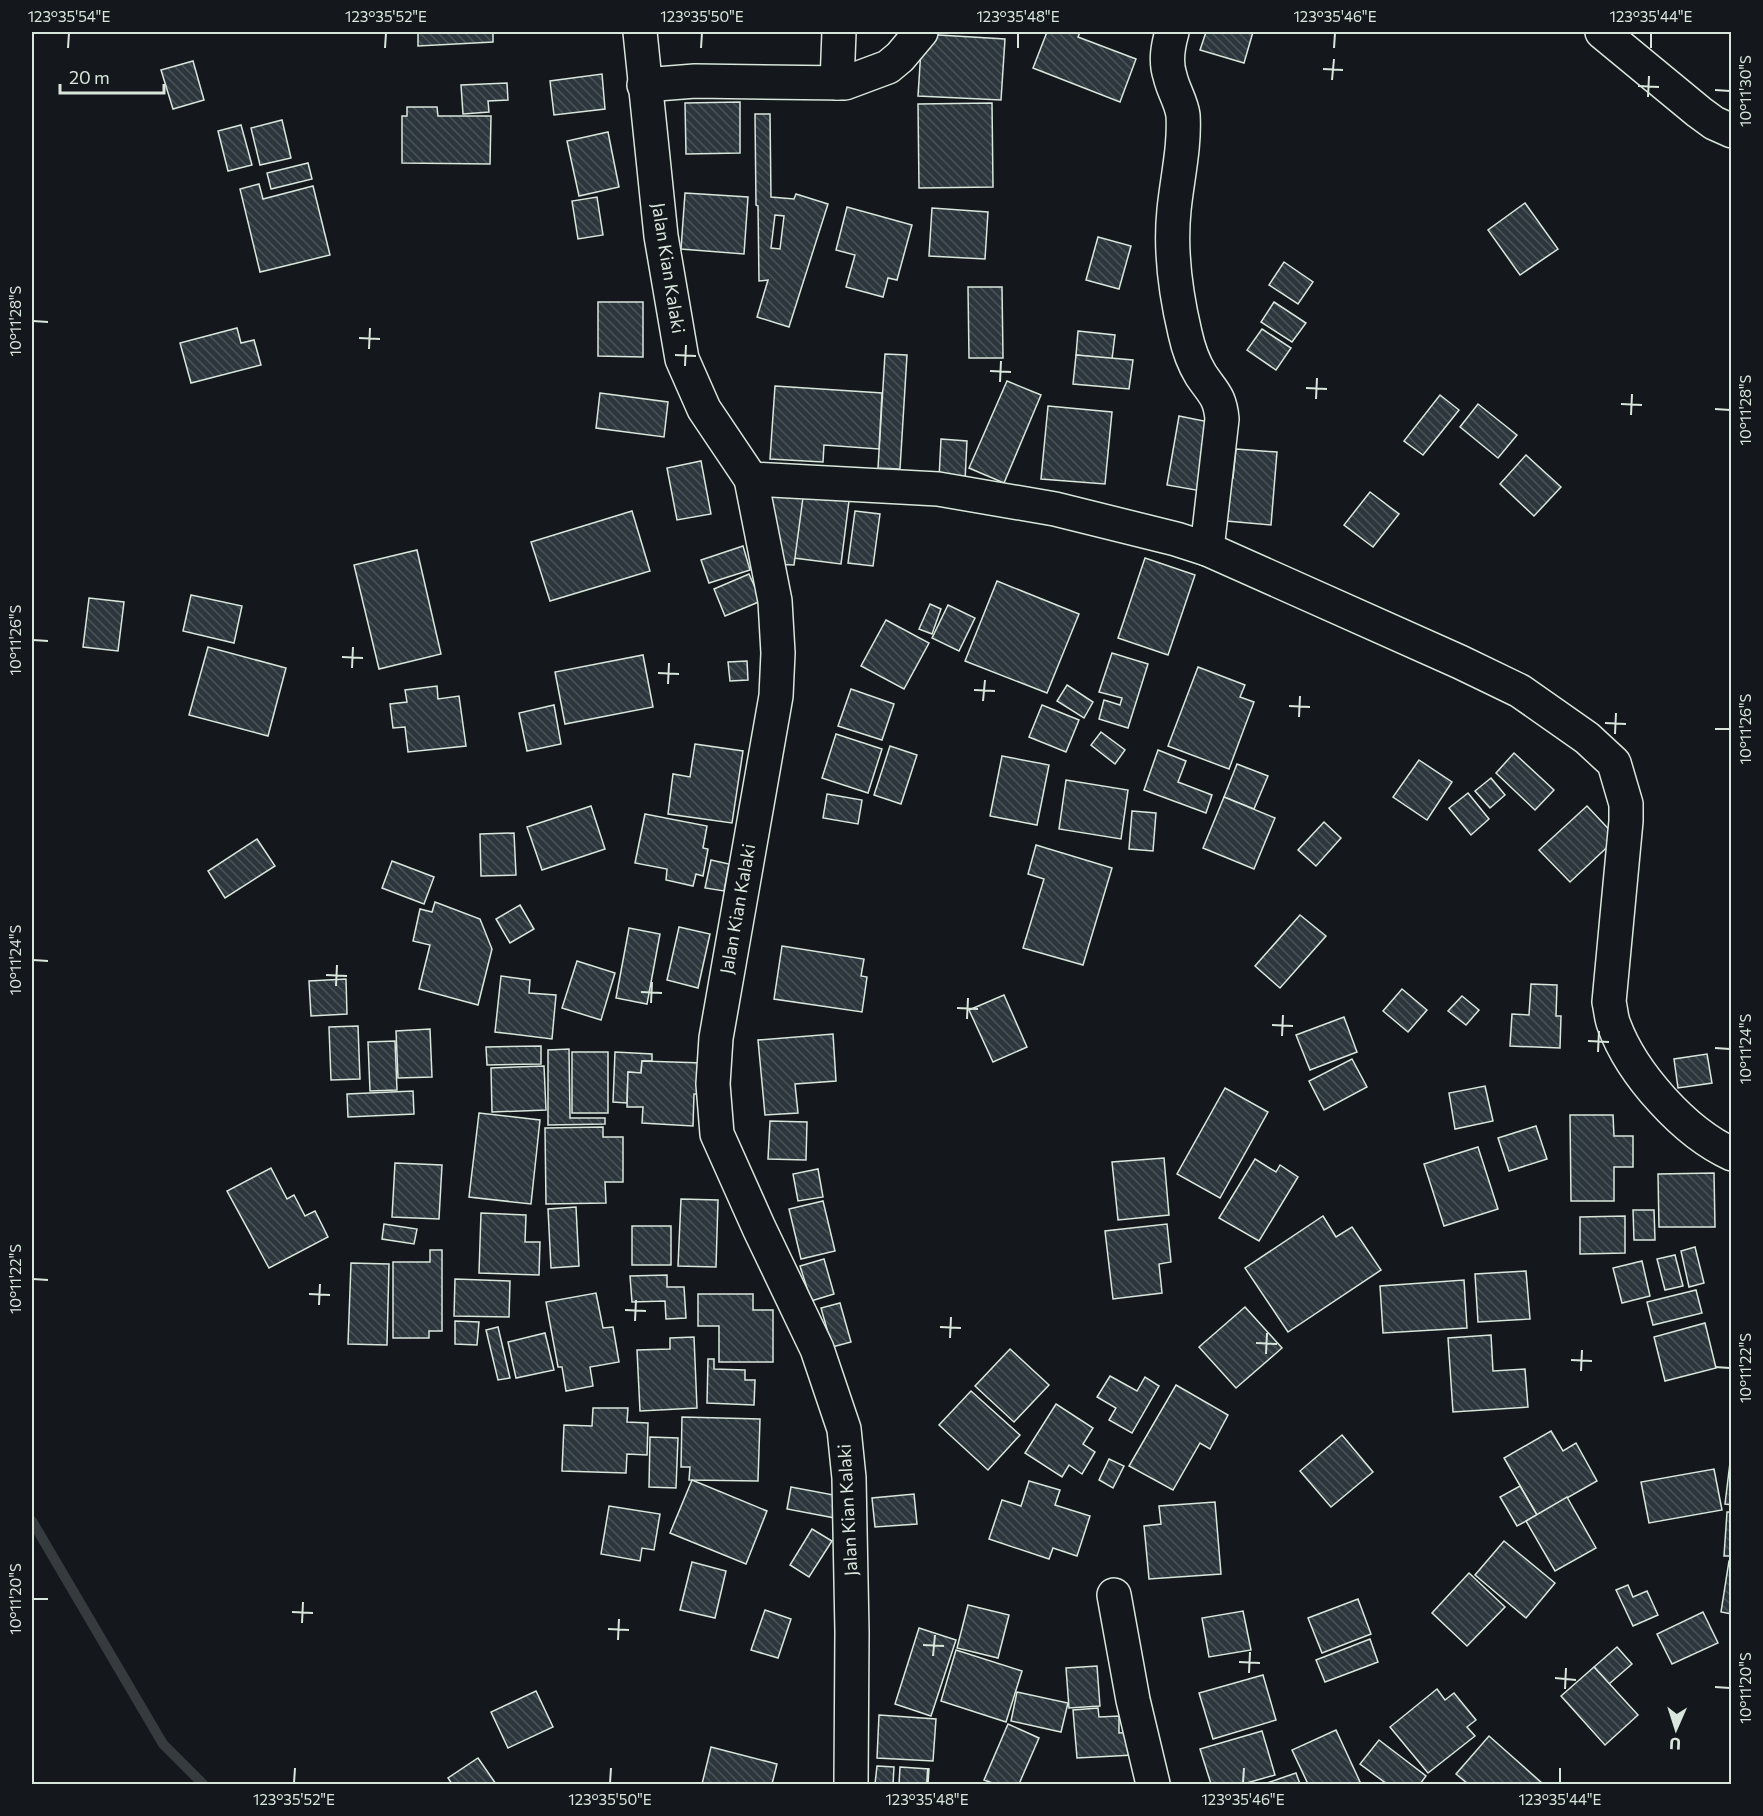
<svg xmlns="http://www.w3.org/2000/svg" width="1763" height="1816" viewBox="0 0 1763 1816" font-family="Commissioner,sans-serif">
<style>
.lines{fill:none;stroke-linecap:round;stroke-linejoin:round}
.stream{stroke:#363b3e;stroke-width:10}
.building{fill:url(#building-back-hatch);stroke:#d8e6dc;stroke-width:1.5;fill-rule:evenodd}
.minor-casing{stroke:#d8e6dc;stroke-width:36}
.minor{stroke:#14181c;stroke-width:33}
.ticks{fill:none;stroke:#d8e6dc;stroke-width:2}
.labels{text-anchor:middle;stroke-width:4.5;stroke-linejoin:round;paint-order:stroke}
.street-label{font-size:18px;fill:#d8e6dc;stroke:#14181c}
.neatline{fill:none;stroke:#d8e6dc;stroke-width:2}
.ticks-label{font-size:15px;text-anchor:middle;fill:#d8e6dc}
</style>
<defs>
<pattern id="building-back-hatch" width="6" height="6" patternUnits="userSpaceOnUse" patternTransform="scale(1.5)"><rect width="6" height="6" fill="#2c363c"/><path d="M-1 5l2 2M0 0l6 6M5-1l2 2" fill="none" stroke="#4a5358"/></pattern>
</defs>
<rect width="100%" height="100%" fill="#14181c"/>
<g class="lines">
<path class="stream" d="M32 1521 163 1744 203 1784"/>
</g>
<g class="building">
<path d="M418 32H493V42L418 46Z"/>
<path d="M1047 32H1080L1078 37 1136 59 1120 102 1033 68Z"/>
<path d="M1206 32H1253L1244 63 1200 50Z"/>
<path d="M922 34 1005 39 1001 100 918 96Z"/>
<path d="M193 61 204 100 173 109 161 70Z"/>
<path d="M602 74 605 109 554 115 550 81Z"/>
<path d="M507 83 508 100 488 101 489 112 463 114 461 85Z"/>
<path d="M740 102V153L686 154 685 103Z"/>
<path d="M992 103 993 187 919 188 918 104Z"/>
<path d="M407 107H437L438 116H491L490 164 402 163V116H407Z"/>
<path d="M755 114H770L771 197 794 199 796 194 828 204 789 327 757 317 768 280 759 281 758 206 756 205ZM775 215 784 216 780 249 771 248Z"/>
<path d="M282 120 291 158 260 165 251 128Z"/>
<path d="M241 125 252 165 228 171 218 131Z"/>
<path d="M608 132 619 187 579 196 567 141Z"/>
<path d="M308 163 312 179 271 189 267 173Z"/>
<path d="M259 184 263 199 313 186 330 255 260 272 240 189Z"/>
<path d="M685 193 748 197 744 254 681 249Z"/>
<path d="M597 197 603 235 578 239 572 201Z"/>
<path d="M1525 203 1558 249 1520 275 1488 230Z"/>
<path d="M847 207 912 225 897 280 888 278 883 297 846 287 855 255 836 250Z"/>
<path d="M932 208 988 212 985 259 929 256Z"/>
<path d="M1098 237 1131 246 1119 289 1086 280Z"/>
<path d="M1284 262 1313 282 1298 304 1269 285Z"/>
<path d="M968 287H1002L1003 358H969Z"/>
<path d="M598 302H643V357L598 356Z"/>
<path d="M1274 302 1306 323 1292 342 1261 322Z"/>
<path d="M237 328 241 343 254 340 261 365 191 383 180 343Z"/>
<path d="M1262 329 1291 348 1276 370 1247 350Z"/>
<path d="M1078 331 1115 335 1112 359 1076 355Z"/>
<path d="M885 354 907 355 900 469 878 468Z"/>
<path d="M1076 355 1133 360 1129 389 1073 384Z"/>
<path d="M1007 381 1041 395 1004 483 969 468Z"/>
<path d="M775 386 882 393 879 449 824 445 823 462 770 459Z"/>
<path d="M600 393 668 402 664 437 596 428Z"/>
<path d="M1440 395 1459 410 1423 455 1404 441Z"/>
<path d="M1478 404 1517 435 1498 458 1460 427Z"/>
<path d="M1048 406 1112 412 1105 484 1041 479Z"/>
<path d="M1179 416 1219 424 1207 492 1167 485Z"/>
<path d="M941 439 967 441 965 480 939 479Z"/>
<path d="M1236 449 1277 452 1271 525 1215 520 1219 477 1233 478Z"/>
<path d="M1526 455 1561 487 1534 516 1500 484Z"/>
<path d="M701 461 711 514 677 520 667 468Z"/>
<path d="M804 487 850 493 841 564 794 558Z"/>
<path d="M804 490 794 565 772 564 765 495Z"/>
<path d="M1370 492 1399 514 1373 547 1344 525Z"/>
<path d="M632 511 650 571 550 601 531 542Z"/>
<path d="M855 511 880 514 873 566 848 563Z"/>
<path d="M743 546 750 570 709 583 701 560Z"/>
<path d="M417 550 441 654 379 669 354 565Z"/>
<path d="M1145 558 1195 575 1168 655 1118 638Z"/>
<path d="M749 574 761 601 725 616 714 589Z"/>
<path d="M997 581 1079 614 1047 693 965 661Z"/>
<path d="M191 595 242 606 234 643 183 631Z"/>
<path d="M89 598 124 602 118 651 83 647Z"/>
<path d="M930 604 941 609 932 634 919 629Z"/>
<path d="M948 605 975 618 959 651 932 638Z"/>
<path d="M886 620 929 643 904 689 861 666Z"/>
<path d="M208 647 286 668 268 736 189 715Z"/>
<path d="M1112 653 1148 664 1128 728 1099 719 1104 700 1120 705 1122 698 1099 692Z"/>
<path d="M643 655 653 707 565 724 555 672Z"/>
<path d="M747 661 748 680 730 681 728 662Z"/>
<path d="M1198 667 1245 685 1240 697 1254 702 1229 769 1168 746Z"/>
<path d="M1067 685 1093 702 1084 718 1057 701Z"/>
<path d="M437 686 438 699 459 696 466 746 408 752 405 727 393 728 390 704 407 702 405 690Z"/>
<path d="M851 689 894 704 882 740 838 726Z"/>
<path d="M554 705 561 744 527 751 519 713Z"/>
<path d="M1042 705 1079 720 1066 752 1029 737Z"/>
<path d="M1101 732 1125 750 1115 764 1091 745Z"/>
<path d="M836 734 882 749 868 793 822 778Z"/>
<path d="M695 744 743 751 732 823 668 814 673 774 690 777Z"/>
<path d="M890 746 917 755 901 804 874 795Z"/>
<path d="M1158 750 1186 761 1178 782 1212 795 1206 813 1144 790Z"/>
<path d="M1514 753 1554 790 1535 810 1496 773Z"/>
<path d="M1002 756 1049 765 1037 825 990 816Z"/>
<path d="M1419 760 1452 782 1427 820 1393 797Z"/>
<path d="M1237 764 1268 776 1254 809 1224 797Z"/>
<path d="M1491 778 1505 795 1490 808 1475 791Z"/>
<path d="M1066 780 1128 790 1121 839 1059 829Z"/>
<path d="M1468 793 1489 819 1471 835 1449 808Z"/>
<path d="M827 794 862 800 858 824 823 818Z"/>
<path d="M1224 797 1275 818 1254 869 1203 848Z"/>
<path d="M591 806 605 849 542 870 527 827Z"/>
<path d="M1587 806 1617 838 1570 882 1539 850Z"/>
<path d="M1132 811 1156 813 1153 851 1129 849Z"/>
<path d="M645 814 707 826 703 848 708 849 703 876 696 874 693 886 666 880 667 869 635 863Z"/>
<path d="M1324 822 1341 838 1316 866 1298 850Z"/>
<path d="M514 833 516 875 481 876 480 834Z"/>
<path d="M257 839 275 866 225 898 208 871Z"/>
<path d="M1036 845 1112 868 1083 965 1023 948 1044 879 1028 874Z"/>
<path d="M711 860 729 864 724 891 705 888Z"/>
<path d="M392 861 434 877 424 904 382 888Z"/>
<path d="M435 902 480 919 492 949 478 1005 419 989 430 945 413 941 420 909 432 912Z"/>
<path d="M520 905 534 929 510 943 496 919Z"/>
<path d="M1300 915 1326 936 1280 988 1255 966Z"/>
<path d="M679 927 710 934 698 988 667 980Z"/>
<path d="M629 928 660 934 647 1004 616 998Z"/>
<path d="M782 946 864 959 861 976 867 977 862 1012 774 999Z"/>
<path d="M577 961 615 973 601 1020 562 1008Z"/>
<path d="M501 976 530 980 529 993 556 995 552 1039 495 1032Z"/>
<path d="M346 979 347 1014 311 1016 309 981Z"/>
<path d="M1531 984 1557 985 1556 1016H1561L1560 1048 1510 1046 1512 1014 1529 1015Z"/>
<path d="M1402 989 1427 1010 1408 1032 1383 1011Z"/>
<path d="M1004 995 1027 1047 993 1062 969 1010Z"/>
<path d="M1462 996 1479 1010 1466 1025 1448 1011Z"/>
<path d="M1344 1017 1357 1052 1310 1070 1296 1035Z"/>
<path d="M358 1026 360 1079 331 1080 329 1027Z"/>
<path d="M430 1029 432 1077 398 1078 396 1031Z"/>
<path d="M833 1034 836 1081 795 1084 798 1113 765 1115 758 1040Z"/>
<path d="M395 1041 397 1090 370 1091 368 1042Z"/>
<path d="M541 1046V1064L487 1065 486 1047Z"/>
<path d="M569 1049 570 1118H605V1124L548 1125V1050Z"/>
<rect x="572" y="1052" width="36" height="61"/>
<path d="M615 1052 652 1054V1061H642L641 1073 628 1072 627 1103 613 1102Z"/>
<path d="M1707 1054 1712 1083 1678 1088 1674 1059Z"/>
<path d="M1352 1059 1367 1087 1324 1110 1309 1081Z"/>
<path d="M642 1061 703 1063 702 1094H694L693 1126 642 1123 643 1107H627L628 1072 641 1073Z"/>
<path d="M544 1066 546 1110 492 1112 491 1068Z"/>
<path d="M1485 1086 1493 1121 1455 1129 1449 1093Z"/>
<path d="M1225 1088 1268 1112 1220 1198 1177 1174Z"/>
<path d="M413 1091 414 1114 348 1117 347 1094Z"/>
<path d="M479 1113 540 1120 531 1204 469 1197Z"/>
<path d="M1570 1115H1613L1614 1136H1633V1167H1614V1201H1571Z"/>
<path d="M770 1121 807 1122 806 1160 768 1159Z"/>
<path d="M1536 1126 1547 1159 1509 1171 1498 1138Z"/>
<path d="M603 1127V1137H623V1182H605L606 1203 546 1204 545 1128Z"/>
<path d="M1478 1147 1498 1209 1444 1226 1424 1164Z"/>
<path d="M1164 1158 1169 1215 1118 1220 1112 1162Z"/>
<path d="M1255 1159 1276 1172 1280 1165 1298 1177 1259 1241 1219 1218Z"/>
<path d="M395 1163 442 1165 439 1219 392 1217Z"/>
<path d="M271 1168 287 1199 294 1195 305 1216 315 1211 328 1237 269 1268 227 1191Z"/>
<path d="M818 1169 823 1197 798 1201 793 1174Z"/>
<path d="M1714 1173 1715 1227H1659L1658 1174Z"/>
<path d="M681 1199 718 1200 716 1267 678 1266Z"/>
<path d="M823 1201 835 1251 801 1259 789 1209Z"/>
<path d="M576 1207 579 1266 551 1268 548 1209Z"/>
<path d="M1633 1210H1654L1655 1240H1634Z"/>
<path d="M481 1213 526 1215 525 1242H540L539 1275 479 1273Z"/>
<path d="M1323 1216 1336 1237 1352 1227 1381 1270 1288 1332 1245 1268Z"/>
<path d="M1625 1216V1253L1580 1254V1217Z"/>
<path d="M384 1224 417 1229 414 1244 382 1239Z"/>
<path d="M1167 1224 1171 1262 1159 1264 1162 1293 1113 1299 1105 1231Z"/>
<rect x="632" y="1226" width="39" height="39"/>
<path d="M1695 1247 1704 1283 1689 1287 1681 1251Z"/>
<path d="M430 1250H442V1331H429V1338H393V1262H430Z"/>
<path d="M1675 1255 1683 1286 1665 1290 1657 1259Z"/>
<path d="M824 1259 834 1294 811 1301 800 1266Z"/>
<path d="M1642 1261 1650 1296 1622 1303 1613 1268Z"/>
<path d="M351 1263 389 1264 387 1345 348 1344Z"/>
<path d="M1526 1271 1530 1319 1478 1322 1475 1274Z"/>
<path d="M667 1275V1287H684L686 1318 666 1319 665 1301 632 1302 630 1276Z"/>
<path d="M455 1279 510 1281 509 1317 454 1316Z"/>
<path d="M1464 1280 1467 1328 1383 1333 1380 1286Z"/>
<path d="M1696 1290 1702 1313 1653 1325 1647 1302Z"/>
<path d="M596 1293 603 1328 613 1327 619 1362 590 1367 593 1386 566 1391 562 1367H558L546 1302Z"/>
<path d="M698 1294H753V1310H773V1362H719V1326H698Z"/>
<path d="M840 1303 851 1342 832 1347 821 1308Z"/>
<path d="M1245 1307 1282 1348 1236 1388 1199 1347Z"/>
<path d="M455 1321 479 1322 477 1345 455 1344Z"/>
<path d="M1705 1323 1716 1368 1665 1381 1654 1337Z"/>
<path d="M498 1327 510 1378 498 1380 486 1330Z"/>
<path d="M545 1333 554 1370 516 1378 508 1342Z"/>
<path d="M1491 1335 1493 1371 1525 1369 1528 1407 1453 1412 1448 1338Z"/>
<path d="M694 1337 697 1408 640 1411 637 1350 670 1349V1338Z"/>
<path d="M1010 1349 1049 1385 1014 1422 975 1386Z"/>
<path d="M708 1359H714V1369L745 1370V1380H755L754 1405 707 1403Z"/>
<path d="M1110 1376 1137 1391 1145 1377 1159 1386 1132 1433 1109 1420 1116 1408 1097 1397Z"/>
<path d="M1176 1385 1228 1415 1210 1449 1200 1443 1173 1490 1129 1466Z"/>
<path d="M971 1391 1020 1435 988 1470 939 1425Z"/>
<path d="M1056 1404 1093 1428 1083 1444 1095 1452 1082 1474 1069 1465 1062 1477 1025 1453Z"/>
<path d="M593 1408H628L627 1422 648 1423 647 1455 627 1454 626 1473 562 1471 564 1425 592 1426Z"/>
<path d="M682 1417 760 1419 758 1481 689 1480 690 1467H681Z"/>
<path d="M1551 1431 1563 1451 1576 1443 1597 1481 1537 1515 1504 1458Z"/>
<path d="M1342 1435 1373 1472 1331 1507 1300 1471Z"/>
<path d="M650 1437 678 1438 676 1488 649 1487Z"/>
<path d="M1732 1446V1505L1725 1504Z"/>
<path d="M1109 1459 1124 1466 1113 1488 1099 1480Z"/>
<path d="M1714 1469 1722 1510 1649 1523 1641 1482Z"/>
<path d="M692 1480 767 1511 746 1564 670 1533Z"/>
<path d="M1029 1481 1060 1490 1055 1505 1090 1516 1077 1556 1053 1548 1049 1559 989 1539 1002 1500 1021 1506Z"/>
<path d="M1520 1486 1537 1515 1517 1526 1500 1497Z"/>
<path d="M791 1487 839 1496 835 1518 787 1509Z"/>
<path d="M914 1494 917 1524 875 1527 872 1498Z"/>
<path d="M1567 1497 1596 1548 1555 1571 1526 1521Z"/>
<path d="M1215 1502 1221 1574 1149 1579 1144 1526 1161 1524 1159 1506Z"/>
<path d="M609 1506 660 1514 654 1550 642 1548 640 1561 601 1554Z"/>
<path d="M1727 1512H1732V1556H1724Z"/>
<path d="M812 1529 832 1541 809 1577 790 1565Z"/>
<path d="M1504 1541 1555 1583 1526 1618 1475 1575Z"/>
<path d="M1729 1561H1732V1614L1721 1612Z"/>
<path d="M692 1562 726 1571 715 1618 680 1610Z"/>
<path d="M1469 1573 1505 1607 1467 1646 1432 1613Z"/>
<path d="M1628 1585 1633 1597 1647 1591 1658 1615 1633 1626 1616 1590Z"/>
<path d="M1358 1599 1371 1634 1322 1653 1308 1618Z"/>
<path d="M968 1605 1009 1615 998 1658 957 1648Z"/>
<path d="M765 1610 791 1619 778 1658 751 1650Z"/>
<path d="M1243 1611 1251 1650 1209 1657 1202 1618Z"/>
<path d="M1703 1612 1718 1643 1672 1664 1657 1634Z"/>
<path d="M919 1628 956 1640 931 1716 895 1704Z"/>
<path d="M1370 1639 1378 1662 1325 1682 1316 1660Z"/>
<path d="M1617 1647 1632 1664 1609 1684 1594 1667Z"/>
<path d="M956 1650 1022 1671 1006 1722 941 1701Z"/>
<path d="M1097 1666 1100 1706 1069 1708 1066 1668Z"/>
<path d="M1594 1667 1638 1715 1605 1745 1561 1696Z"/>
<path d="M1263 1675 1276 1720 1213 1739 1199 1693Z"/>
<path d="M1437 1689 1445 1700 1454 1693 1476 1720 1467 1727 1475 1736 1428 1773 1390 1727Z"/>
<path d="M536 1691 553 1727 508 1748 491 1712Z"/>
<path d="M1017 1692 1068 1703 1061 1732 1011 1721Z"/>
<path d="M1098 1708 1099 1717 1119 1716V1733L1131 1732 1133 1755 1077 1758 1073 1710Z"/>
<path d="M879 1715 936 1719 933 1761 877 1758Z"/>
<path d="M1008 1724 1039 1738 1019 1784H995L984 1780Z"/>
<path d="M1336 1730 1361 1784H1308L1292 1750Z"/>
<path d="M1262 1731 1275 1775 1243 1784H1211L1200 1749Z"/>
<path d="M1489 1736 1542 1783 1540 1784H1468L1456 1774Z"/>
<path d="M1379 1740 1426 1776 1420 1784H1387L1360 1764Z"/>
<path d="M711 1747 777 1764 772 1784H702Z"/>
<path d="M478 1758 496 1784H452L448 1778Z"/>
<path d="M877 1766 894 1767 893 1784H875Z"/>
<path d="M900 1767 929 1769 928 1784H899Z"/>
<path d="M1296 1773 1300 1784H1264Z"/>
</g>
<g class="lines">
<defs>
<g id="minor">
<path d="M640 32 661 236 682 359 704 409 751 479 775 601 778 653 776 696 716 1038 713 1084 717 1134 759 1228 817 1349 844 1429 849 1478 852 1632 851 1784"/>
<path d="M1172 32C1168 46 1165 61 1170 76 1173 90 1181 101 1183 115 1185 147 1177 179 1174 210 1170 249 1176 295 1185 333 1188 347 1193 362 1201 375 1213 393 1220 396 1222 419L1207 549"/>
<path d="M1602 32 1699 112 1714 123 1732 131"/>
<path d="M837 83 839 32"/>
<path d="M644 85 695 81 845 83 888 67 900 57 921 32"/>
<path d="M751 479 938 489 1055 509 1176 539 1207 549 1460 662 1520 691 1587 738 1614 763 1626 804V821L1609 1002C1611 1010 1611 1018 1614 1025 1632 1074 1685 1133 1732 1154"/>
<path d="M1114 1595 1133 1700 1153 1784"/>
</g>
</defs>
<use href="#minor" class="minor-casing"/>
<use href="#minor" class="minor"/>
</g>
<path class="ticks" d="M68 48 69 33M385 48 386 33M701 48 702 33M1018 48V33M1334 48 1335 33M1651 48V33M1323 69 1343 70M1332 80 1334 59M1638 86 1659 87M1715 90 1730 91M1648 97 1649 76M33 321 48 322M359 338 380 339M369 349 370 328M675 355 696 356M685 366 686 345M990 371 1011 372M1000 382 1001 361M1306 388 1327 389M1316 399 1317 378M1621 404 1642 405M1715 409 1730 410M1631 415 1632 394M33 640 48 641M342 657 363 658M352 668 353 647M658 673 679 674M668 684 669 663M974 690 995 691M983 701 985 680M1289 706 1310 707M1299 717 1300 696M1605 723 1626 724M1715 729H1730M1615 734 1616 713M33 960 48 961M326 975 347 976M336 986 337 965M641 992 662 993M651 1003 652 982M957 1008 978 1009M967 1019 968 998M1272 1025 1293 1026M1282 1036 1283 1015M1588 1041 1609 1042M1715 1048 1730 1049M1598 1052 1599 1031M33 1279 48 1280M309 1294 330 1295M319 1305 320 1284M625 1310 646 1311M635 1321 636 1300M940 1327 961 1328M950 1338 951 1317M1256 1343 1277 1344M1266 1354 1267 1333M1571 1360 1592 1361M1715 1367 1730 1368M1581 1371 1582 1350M33 1599H48M292 1612 313 1613M302 1623 303 1602M608 1629 629 1630M618 1640 619 1619M923 1645 944 1646M933 1656 935 1635M1239 1662 1260 1663M1249 1673 1250 1652M1555 1678 1576 1680M1715 1687 1730 1688M1565 1689 1566 1668M294 1783 295 1768M610 1783 611 1768M927 1783 928 1768M1243 1783 1244 1768M1560 1783V1768"/>
<g class="labels">
<g class="street-label">
<text transform="translate(668 268) rotate(81)" y="6">Jalan Kian Kalaki</text>
<text transform="translate(738 909) rotate(-80)" y="6">Jalan Kian Kalaki</text>
<text transform="translate(848 1510) rotate(-93)" y="6">Jalan Kian Kalaki</text>
</g>
</g>
<rect width="1763" height="1816" fill="none" stroke="#14181c" stroke-width="66"/>
<g transform="translate(1676 1729) rotate(183)" stroke="#14181c" stroke-width="4.5" paint-order="stroke">
<path d="M0-4.5L10 22L0 15L-10 22Z" fill="#d8e6dc"/>
<text y="-9" font-size="16" font-weight="bold" text-anchor="middle" fill="#d8e6dc">U</text>
</g>
<path d="M60 84v9h104v-9" fill="none" stroke="#d8e6dc" stroke-width="3"/>
<text x="69" y="84" font-size="18" fill="#d8e6dc" stroke="#14181c" stroke-width="4.5" paint-order="stroke">20 m</text>
<rect x="33" y="33" width="1697" height="1750" class="neatline"/>
<g class="ticks-label">
<text x="69" y="22">123°35'54"E</text>
<text x="386" y="22">123°35'52"E</text>
<text x="702" y="22">123°35'50"E</text>
<text x="1018" y="22">123°35'48"E</text>
<text x="1335" y="22">123°35'46"E</text>
<text x="1651" y="22">123°35'44"E</text>
<text transform="translate(1746 91) rotate(-90)" y="5">10°11'30"S</text>
<text transform="translate(16 321) rotate(-90)" y="5">10°11'28"S</text>
<text transform="translate(1746 410) rotate(-90)" y="5">10°11'28"S</text>
<text transform="translate(16 640) rotate(-90)" y="5">10°11'26"S</text>
<text transform="translate(1746 729) rotate(-90)" y="5">10°11'26"S</text>
<text transform="translate(16 960) rotate(-90)" y="5">10°11'24"S</text>
<text transform="translate(1746 1049) rotate(-90)" y="5">10°11'24"S</text>
<text transform="translate(16 1279) rotate(-90)" y="5">10°11'22"S</text>
<text transform="translate(1746 1368) rotate(-90)" y="5">10°11'22"S</text>
<text transform="translate(16 1599) rotate(-90)" y="5">10°11'20"S</text>
<text transform="translate(1746 1688) rotate(-90)" y="5">10°11'20"S</text>
<text x="294" y="1805">123°35'52"E</text>
<text x="610" y="1805">123°35'50"E</text>
<text x="927" y="1805">123°35'48"E</text>
<text x="1243" y="1805">123°35'46"E</text>
<text x="1560" y="1805">123°35'44"E</text>
</g>
</svg>
